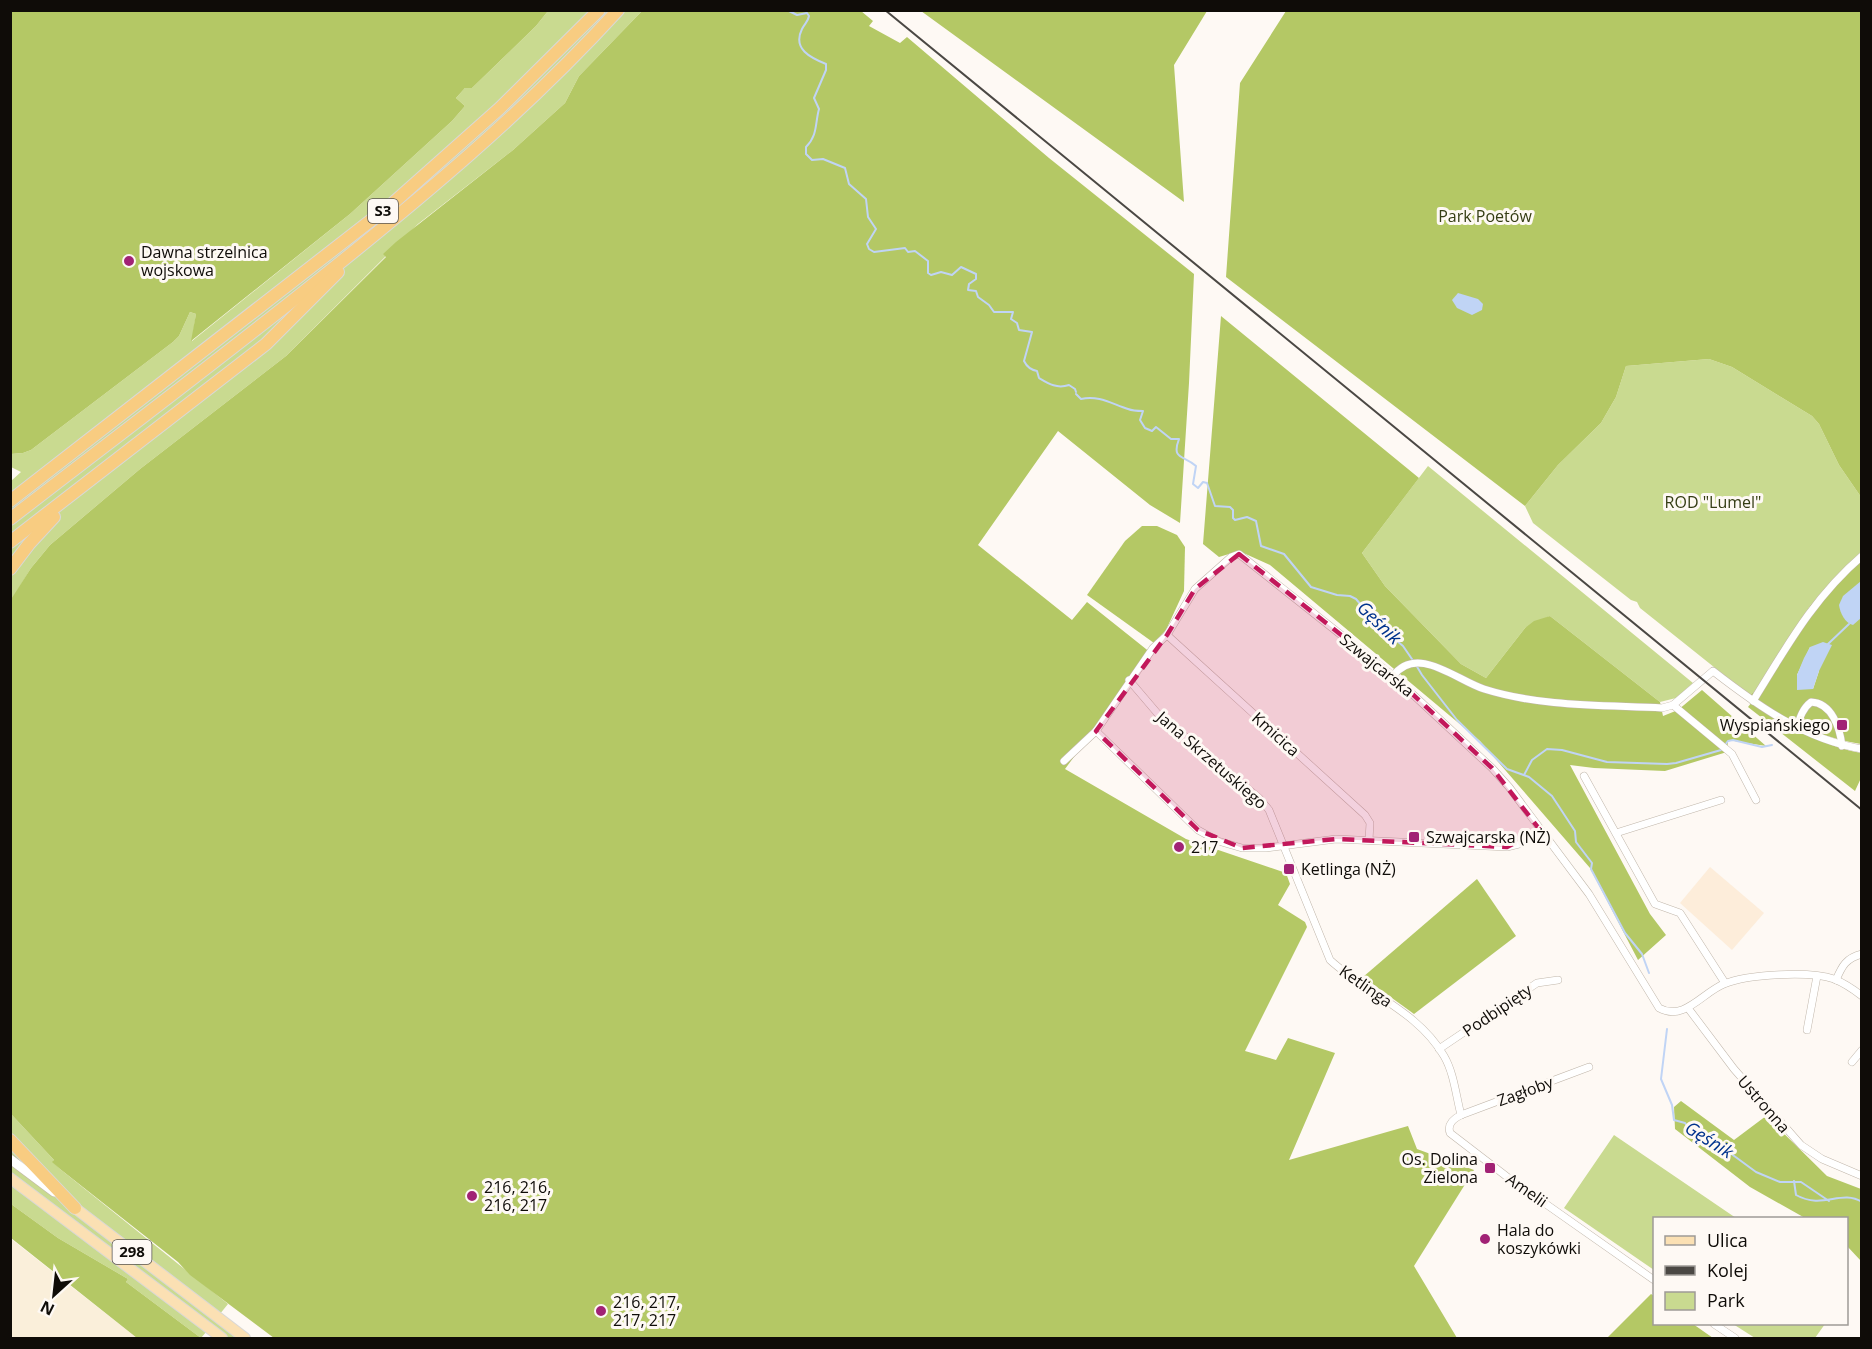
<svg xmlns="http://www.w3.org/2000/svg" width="1872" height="1349" viewBox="0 0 1872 1349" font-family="'Open Sans',sans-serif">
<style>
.industrial{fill:#faefda}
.built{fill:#fdedda}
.green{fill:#c9da90}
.forest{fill:#b4c865;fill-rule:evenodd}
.water{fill:#c0d4f5}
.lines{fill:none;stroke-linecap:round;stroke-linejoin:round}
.stream{stroke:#c0d4f5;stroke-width:2}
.street-casing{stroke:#c1b7ab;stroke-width:8}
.secondary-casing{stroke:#c1b7ab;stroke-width:10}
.primary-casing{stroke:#d9d8d7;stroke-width:12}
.highway-casing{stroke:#d9d8d7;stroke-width:14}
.street{stroke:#fff;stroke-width:7}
.secondary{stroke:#fff;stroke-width:9}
.primary{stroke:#fbe0b3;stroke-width:10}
.highway{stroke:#f8cc81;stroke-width:12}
.rail{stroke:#4b4844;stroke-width:2}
.marked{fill:#c2185b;fill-opacity:0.2;stroke:#c2185b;stroke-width:4.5;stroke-dasharray:12 8;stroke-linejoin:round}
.poi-dot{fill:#a12275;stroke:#fef9f4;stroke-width:2}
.labels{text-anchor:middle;stroke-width:6;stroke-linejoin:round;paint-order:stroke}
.shield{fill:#fef9f4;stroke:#57534f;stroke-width:1.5}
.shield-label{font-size:15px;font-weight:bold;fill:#0f0c08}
.park-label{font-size:16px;fill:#353d14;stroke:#fef9f4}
.poi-label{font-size:16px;fill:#0f0c08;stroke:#fef9f4;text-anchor:start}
.street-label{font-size:16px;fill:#0f0c08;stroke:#fef9f4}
.water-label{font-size:18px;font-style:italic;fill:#00338d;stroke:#fef9f4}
</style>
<rect width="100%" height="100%" fill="#fef9f4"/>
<path class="industrial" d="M10 1238 77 1291 137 1338H11Z"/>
<path class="built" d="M1710 867 1764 913 1732 950 1680 903Z"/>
<g class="green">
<path d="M548 11H642L579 76 565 103 513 150 418 224 286 356 140 469 50 545 31 568 11 601V481L21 472 11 467V454L23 453 31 450 173 342 179 336 190 312 196 314 192 341 350 214 452 121 465 106 456 98 465 88H472L536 26Z"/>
<path d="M1709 359 1732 367 1812 416 1819 424 1839 465 1861 497V551L1811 604 1756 691 1749 695 1640 608 1637 602 1631 600 1533 523 1525 506 1558 465 1601 423 1616 397 1626 366Z"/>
<path d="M1428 466 1693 683 1676 698 1660 702 1550 616 1525 628 1486 678 1461 664 1385 586 1362 553Z"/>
<path d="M11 1114 54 1160 53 1162 60 1169 228 1304 215 1320 239 1338H229L212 1325 201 1338 126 1282 128 1279 58 1238 11 1204Z"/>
<path d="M1614 1135 1736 1218H1654V1270L1564 1208Z"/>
<path d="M1733 1324H1825L1815 1338H1755Z"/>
</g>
<g class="forest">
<path d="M11 10H548V11L536 26 472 88H465L456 98 465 106 452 121 350 214 191 341 196 314 190 312 179 336 173 342 31 450 23 453 11 454Z"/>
<path d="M642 11H861L873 21 869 26 900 43 907 37 1049 158 1194 274 1189 383 1180 523 1150 505 1058 431 978 545 1072 620 1087 602 1151 653 1065 769 1186 839 1286 873 1290 884 1278 905 1305 922 1307 927 1245 1051 1276 1060 1288 1038 1335 1053 1289 1160 1408 1126 1417 1149 1474 1170 1414 1266 1457 1338H274L190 1275 178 1262 60 1169 52 1162 54 1160 11 1114 10 601 31 568 50 545 140 469 286 356 386 257 383 254 396 242 513 150 565 103 579 76Z"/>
<path d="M921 11H1207L1174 65 1184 202Z"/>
<path d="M1286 11H1861V497L1839 465 1819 424 1812 416 1732 367 1709 359 1626 366 1616 397 1601 423 1558 465 1525 506 1226 277 1240 83Z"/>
<path d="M1221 316 1419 478 1362 553 1385 586 1461 664 1486 678 1525 628 1534 621 1550 616 1660 702 1663 716 1678 710 1702 690 1766 746 1728 740 1727 752 1665 771 1594 768 1570 765 1650 914 1666 935 1638 960 1590 868 1480 741 1270 565 1239 551 1219 557 1203 544Z"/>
<path d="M1142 526H1157L1177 535 1185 547 1184 591 1166 630 1154 643 1087 595 1125 541Z"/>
<path d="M1861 551V744C1815 736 1788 721 1749 695L1756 691 1811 604ZM1810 647 1819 671 1813 689 1798 682 1797 675Z"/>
<path d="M1752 702C1786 721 1822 747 1861 753V778L1855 791 1748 707Z"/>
<path d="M1477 879 1516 936 1414 1014 1363 977Z"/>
<path d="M1681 1101 1734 1140 1766 1116 1827 1176 1861 1189V1261L1847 1246 1846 1218H1805L1750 1187 1675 1129 1674 1107Z"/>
<path d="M11 1204 58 1238 128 1279 126 1282 201 1338H137L11 1238Z"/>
<path d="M1651 1294 1654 1296V1324H1693L1713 1338H1607Z"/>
</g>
<g class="water">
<path d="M1458 293 1478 299 1483 304 1482 310 1472 315 1457 308 1452 300Z"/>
<path d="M1861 581V618L1853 625C1845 623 1840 613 1839 605L1843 596Z"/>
<path d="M1823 642 1832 645 1819 671 1813 689 1797 690V675L1804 658 1810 647Z"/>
</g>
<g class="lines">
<g class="stream">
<path d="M787 10 797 15 807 13 809 16C808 22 805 23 802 29 792 49 811 58 826 64V70L814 98 819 109C815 123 818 135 806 147V154L812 160 823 159 845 168 849 184 866 199 868 217 876 229 867 244 869 249 874 252 905 248 908 252 915 251 928 261V273L931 275 941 272 952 275 961 267 976 274V279L969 284 968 290 976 291 978 297 989 305 994 312H1013L1011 319 1017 323 1019 330 1032 332 1024 361C1027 367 1031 370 1037 371L1039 378C1049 384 1057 389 1069 385L1075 389 1076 392"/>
<path d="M1076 394 1081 399C1099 395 1112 404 1128 409 1133 411 1138 411 1143 411L1140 420 1145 428 1152 431 1156 427 1171 439H1179C1171 460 1184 455 1196 466L1193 484 1198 488 1203 482 1207 483 1215 506 1230 507 1233 510V518L1235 520 1247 517 1256 521 1261 546 1284 554 1311 587 1337 595 1350 596 1356 599 1377 624 1403 646 1414 662"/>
<path d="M1828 644 1849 624"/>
<path d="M1416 665 1422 675 1457 720 1507 769 1529 777 1552 796 1575 831 1576 842 1592 863 1591 869 1625 933 1642 954 1649 973"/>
<path d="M1783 732 1787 727"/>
<path d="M1524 775 1532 760 1547 749 1562 750 1607 762 1667 764 1676 763 1721 750 1728 741 1733 740 1762 747 1772 745"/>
<path d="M1667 1029 1661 1079 1672 1105 1674 1120 1685 1123C1690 1132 1697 1135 1707 1136L1756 1172 1780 1182H1801L1829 1201"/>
<path d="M1794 1181 1796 1195C1823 1210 1841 1189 1862 1202"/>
</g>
<defs>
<g id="street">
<path d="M1167 635 1365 815 1370 823 1369 840"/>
<path d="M1393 676C1417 644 1456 680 1484 689 1541 707 1603 705 1662 708L1673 705 1713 671C1758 706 1804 739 1862 749"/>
<path d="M1129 680 1158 714 1259 798 1269 810 1330 960C1367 994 1418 1011 1444 1056 1454 1073 1456 1096 1461 1115"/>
<path d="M1753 701C1786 648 1813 598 1862 556"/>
<path d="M1673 705 1732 754 1756 800"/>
<path d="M1797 727C1800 717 1803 708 1811 702 1832 703 1840 728 1842 746"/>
<path d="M1096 731 1198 830 1218 841 1242 848H1266L1336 839 1507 847 1519 844 1540 830"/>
<path d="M1064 761 1096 731 1153 648 1167 635 1195 589 1231 557 1239 554 1393 676 1492 768 1509 787 1589 894 1659 1008C1684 1022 1703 992 1724 984 1748 974 1810 971 1834 979 1844 983 1853 989 1862 996"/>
<path d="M1584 776 1655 904 1680 913 1725 983"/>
<path d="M1616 833 1721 800"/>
<path d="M1836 980C1842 966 1846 958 1862 954"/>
<path d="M1688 1008 1734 1069 1801 1145 1822 1159 1862 1176"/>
<path d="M1807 1030 1817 976"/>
<path d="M1439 1049 1537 983 1558 980"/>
<path d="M1852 1062 1862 1050"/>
<path d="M1589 1067 1461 1115C1453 1119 1447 1124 1450 1133L1506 1176 1654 1280"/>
<path d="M1714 1324 1735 1338"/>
</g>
<path id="secondary" d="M10 1159 54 1192"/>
<g id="primary">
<path d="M10 1178 222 1338"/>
<path d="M75 1208 245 1338"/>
</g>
<g id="highway">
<path d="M10 501 392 204 500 108 599 10"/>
<path d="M10 519C111 441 212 365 311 286 419 200 525 112 618 10"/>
<path d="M10 542 266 344 338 272"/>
<path d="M10 569 29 544 54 517"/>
<path d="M10 1140 75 1208"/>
</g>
</defs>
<use href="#street" class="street-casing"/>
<use href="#secondary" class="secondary-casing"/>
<use href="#primary" class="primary-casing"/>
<use href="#highway" class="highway-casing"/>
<use href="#street" class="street"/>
<use href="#secondary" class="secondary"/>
<use href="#primary" class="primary"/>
<use href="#highway" class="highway"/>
<path class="rail" d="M885 10 1862 810"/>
</g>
<path class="marked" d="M1239 554 1393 676 1492 768 1540 830 1507 847 1336 839 1242 848 1198 830 1096 731 1167 635 1195 589Z"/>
<g class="poi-dot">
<circle cx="129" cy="261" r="6"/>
<rect x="1836" y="719" width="12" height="12" rx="3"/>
<rect x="1408" y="831" width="12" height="12" rx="3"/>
<circle cx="1179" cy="847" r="6"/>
<rect x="1283" y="863" width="12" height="12" rx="3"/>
<rect x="1484" y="1162" width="12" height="12" rx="3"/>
<circle cx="472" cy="1196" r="6"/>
<circle cx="1485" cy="1239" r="6"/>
<circle cx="601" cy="1311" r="6"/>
</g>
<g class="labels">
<g class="shield">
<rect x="368" y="199" width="30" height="24" rx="4.5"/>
<rect x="112.5" y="1240" width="39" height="24" rx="4.5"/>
</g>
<g class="shield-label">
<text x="383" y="216">S3</text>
<text x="132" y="1257">298</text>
</g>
<g class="park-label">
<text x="1485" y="222">Park Poetów</text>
<text x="1713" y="508">ROD "Lumel"</text>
</g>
<g class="poi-label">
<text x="141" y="258">Dawna strzelnica<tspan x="141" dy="18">wojskowa</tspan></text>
<text x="1830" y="731" text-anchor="end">Wyspiańskiego</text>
<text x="1426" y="843">Szwajcarska (NŻ)</text>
<text x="1191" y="853">217</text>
<text x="1301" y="875">Ketlinga (NŻ)</text>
<text x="1478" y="1165" text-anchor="end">Os. Dolina<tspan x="1478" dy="18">Zielona</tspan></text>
<text x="484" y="1193">216, 216,<tspan x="484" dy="18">216, 217</tspan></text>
<text x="1497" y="1236">Hala do<tspan x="1497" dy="18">koszykówki</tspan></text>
<text x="613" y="1308">216, 217,<tspan x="613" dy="18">217, 217</tspan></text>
</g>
<g class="street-label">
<text transform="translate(1377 665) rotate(39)" y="6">Szwajcarska</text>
<text transform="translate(1276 734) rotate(42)" y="6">Kmicica</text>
<text transform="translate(1212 760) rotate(41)" y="6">Jana Skrzetuskiego</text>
<text transform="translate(1366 986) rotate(35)" y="6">Ketlinga</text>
<text transform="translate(1497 1010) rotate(-34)" y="6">Podbipięty</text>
<text transform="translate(1525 1091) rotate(-20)" y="6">Zagłoby</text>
<text transform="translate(1764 1104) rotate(49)" y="6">Ustronna</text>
<text transform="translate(1527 1190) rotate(35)" y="6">Amelii</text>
</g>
<g class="water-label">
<text transform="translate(1379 623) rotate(44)" y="6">Gęśnik</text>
<text transform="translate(1709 1140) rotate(32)" y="6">Gęśnik</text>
</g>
</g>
<rect width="1872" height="1349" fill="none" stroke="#0f0c08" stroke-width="24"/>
<rect x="1653" y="1217" width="195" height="108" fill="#fef9f4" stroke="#9e9a96" stroke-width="1.5"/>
<rect x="1665" y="1236" width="30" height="9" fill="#fbe0b3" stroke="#9e9a96" stroke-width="1.5"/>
<text x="1707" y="1247" font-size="18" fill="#0f0c08">Ulica</text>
<rect x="1665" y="1266" width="30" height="9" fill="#4b4844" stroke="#9e9a96" stroke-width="1.5"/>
<text x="1707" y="1277" font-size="18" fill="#0f0c08">Kolej</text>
<rect x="1665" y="1292" width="30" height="18" fill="#c9da90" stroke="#9e9a96" stroke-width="1.5"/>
<text x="1707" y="1307" font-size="18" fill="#0f0c08">Park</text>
<g transform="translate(54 1295) rotate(207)" stroke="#fef9f4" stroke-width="4.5" paint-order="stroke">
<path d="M0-4.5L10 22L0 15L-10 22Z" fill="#0f0c08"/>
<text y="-9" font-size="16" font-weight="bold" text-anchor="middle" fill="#0f0c08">N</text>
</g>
</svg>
